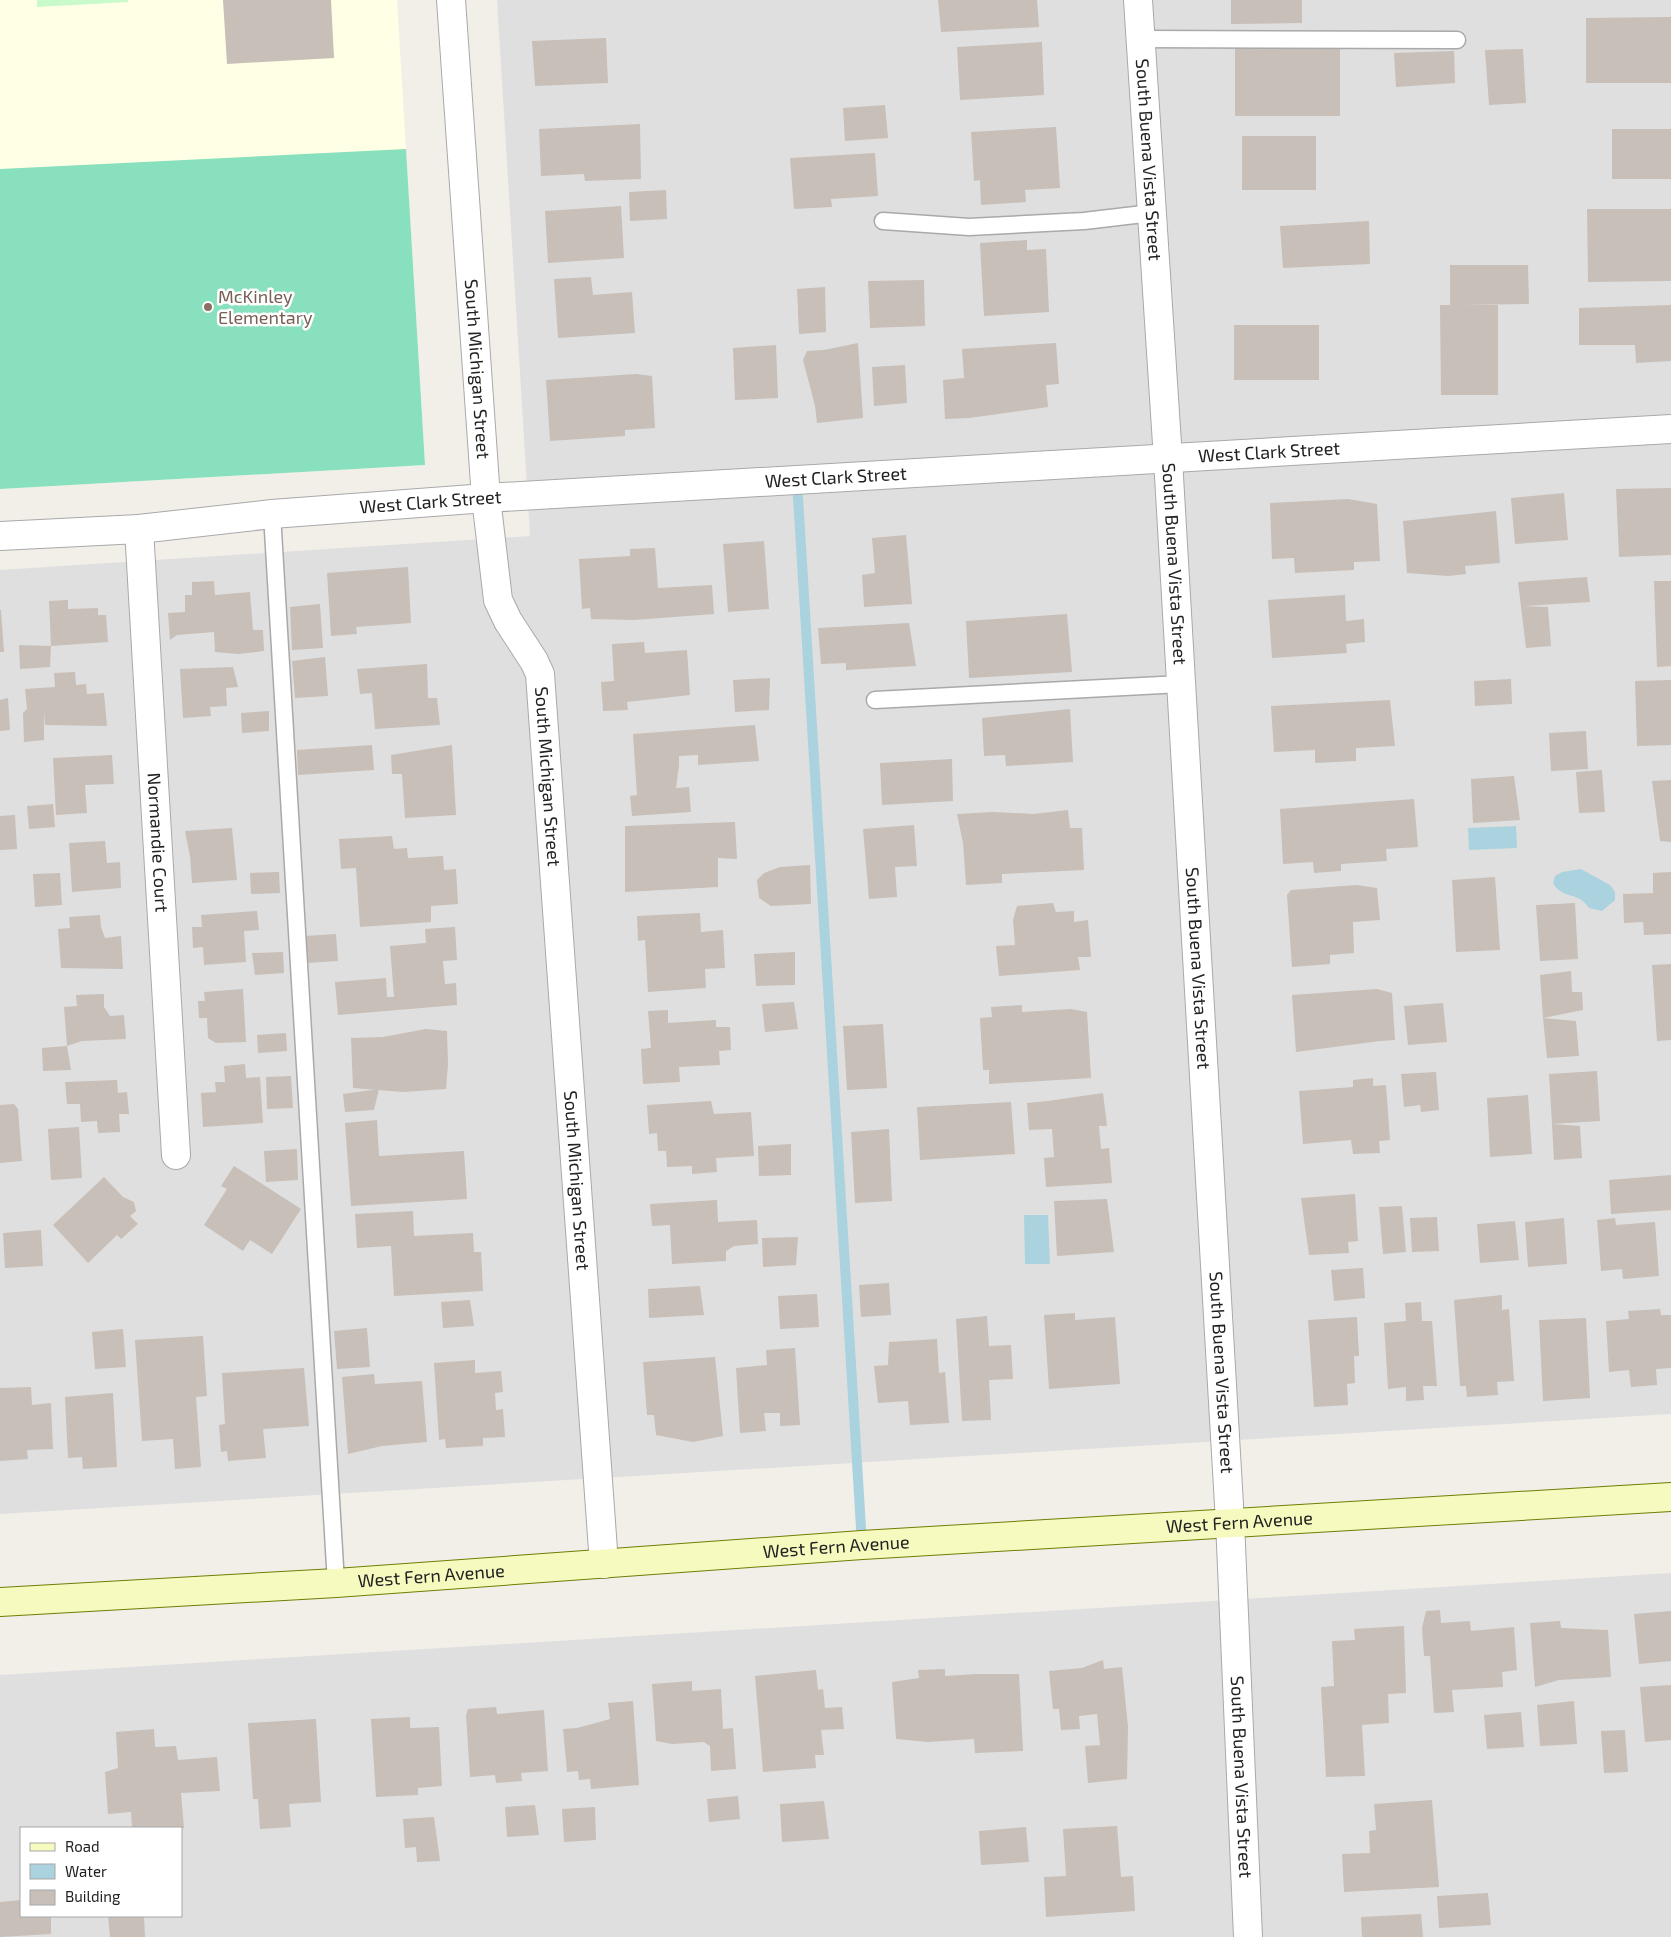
<svg xmlns="http://www.w3.org/2000/svg" width="1671" height="1937" viewBox="0 0 1671 1937" font-family="'Exo 2',sans-serif">
<style>
.residential{fill:#e0dfdf;fill-rule:evenodd}
.education{fill:#ffffe5}
.park{fill:#c8facc}
.pitch{fill:#88e0be}
.water{fill:#aad3df}
.lines{fill:none;stroke-linecap:round;stroke-linejoin:round}
.stream{stroke:#aad3df;stroke-width:10}
.building{fill:#c7bfb8}
.lane-casing{stroke:#a9a9a9;stroke-width:19}
.street-casing{stroke:#a9a9a9;stroke-width:30}
.secondary-casing{stroke:#707d05;stroke-width:30}
.lane{stroke:#fff;stroke-width:16}
.street{stroke:#fff;stroke-width:28}
.secondary{stroke:#f7fabf;stroke-width:28}
.education-dot{fill:#8d6e63;stroke:#fff;stroke-width:2}
.labels{text-anchor:middle;stroke-width:5;stroke-linejoin:round;paint-order:stroke}
.street-label{font-size:18px;fill:#222;stroke:#fff}
.education-label{font-size:18px;fill:#785e54;stroke:#fff;text-anchor:start}
</style>
<rect width="100%" height="100%" fill="#f2efe9"/>
<g class="residential">
<path d="M497 0H1671V1414L0 1514V570L530 536Z"/>
<path d="M1671 1573V1937H0V1675ZM21 1828H181V1916H21Z"/>
</g>
<path class="education" d="M0 0H397L425 465 0 489Z"/>
<path class="park" d="M37 0H128V2L37 7Z"/>
<path class="pitch" d="M406 149 425 465 0 489V169Z"/>
<g class="water">
<path d="M1516 826 1517 848 1469 850 1468 828Z"/>
<path d="M1581 869 1610 885 1615 892V900L1602 911 1589 908C1578 891 1563 900 1553 883L1555 876 1562 872Z"/>
<path d="M1024 1215H1048L1050 1264H1025Z"/>
</g>
<g class="lines">
<path class="stream" d="M797 481 862 1544"/>
</g>
<g class="building">
<path d="M223 0H331L334 58 227 64Z"/>
<path d="M938 0H1037L1039 27 941 32Z"/>
<path d="M1231 0H1302V23L1231 24Z"/>
<path d="M1671 17V83H1586V18Z"/>
<path d="M606 38 608 83 535 86 532 41Z"/>
<path d="M1042 42 1044 95 960 100 957 47Z"/>
<rect x="1235" y="46" width="105" height="70"/>
<path d="M1523 49 1526 103 1489 105 1485 50Z"/>
<path d="M1454 51 1455 83 1396 87 1394 53Z"/>
<path d="M885 105 888 138 845 141 843 108Z"/>
<path d="M640 124 641 179 585 181 584 174 541 176 539 129Z"/>
<path d="M1056 127 1060 188 1025 190 1026 202 981 205 980 180 974 181 971 132Z"/>
<rect x="1612" y="129" width="59" height="50"/>
<rect x="1242" y="136" width="74" height="54"/>
<path d="M875 153 878 196 831 199 832 207 794 209 790 158Z"/>
<path d="M666 190 667 219 630 221 629 192Z"/>
<path d="M621 206 624 258 548 263 545 211Z"/>
<path d="M1587 209H1671V281L1588 282Z"/>
<path d="M1369 221 1370 264 1283 268 1280 226Z"/>
<path d="M1027 240V250L1046 249 1049 312 984 316 980 243Z"/>
<path d="M1450 265H1528L1529 304 1461 305H1498V395H1441L1440 305H1450Z"/>
<path d="M591 277 593 295 632 292 635 333 558 338 554 279Z"/>
<path d="M924 280 925 326 870 328 868 281Z"/>
<path d="M825 287 826 332 799 334 797 289Z"/>
<path d="M1671 305V361L1636 363 1635 345H1579V308Z"/>
<rect x="1234" y="325" width="85" height="55"/>
<path d="M858 343 863 418 817 423 815 406 803 360 807 351 824 350Z"/>
<path d="M1056 343 1059 384 1046 385 1048 407 969 418 945 419 943 380 964 378 962 349Z"/>
<path d="M776 345 778 398 735 400 733 348Z"/>
<path d="M905 365 907 403 874 406 872 367Z"/>
<path d="M636 374 652 376 655 428 625 430V436L550 441 546 380Z"/>
<path d="M1671 488V555L1619 557 1616 489Z"/>
<path d="M1564 493 1568 540 1515 544 1511 498Z"/>
<path d="M1348 499 1377 504 1380 561 1354 562V570L1295 573 1294 558 1272 559 1270 503Z"/>
<path d="M1496 511 1500 563 1465 566 1466 574 1448 576 1407 573 1403 521Z"/>
<path d="M906 535 912 604 864 607 862 575 875 573 872 538Z"/>
<path d="M764 541 769 609 728 612 723 544Z"/>
<path d="M655 548 658 588 712 585 714 614 634 620 591 619 590 608 582 609 579 559 630 556V549Z"/>
<path d="M408 567 411 623 356 627 357 634 331 636 327 573Z"/>
<path d="M1587 577 1590 602 1524 606 1548 607 1551 646 1526 648 1518 582Z"/>
<path d="M214 581 215 595 250 592 253 630H263L264 651 238 654 215 652 214 632 177 635 170 640 168 613 185 612V595H192V582Z"/>
<path d="M1654 581H1671V666L1657 667Z"/>
<path d="M1345 595 1346 621 1364 619 1365 642 1346 644 1347 653 1272 658 1268 600Z"/>
<path d="M68 600V609L98 608V615H106L108 642 51 646 49 601Z"/>
<path d="M320 604 323 648 292 650 290 607Z"/>
<path d="M0 610H1L4 652H0Z"/>
<path d="M1067 614 1072 672 969 678 966 621Z"/>
<path d="M909 623 916 666 846 670V663L821 664 818 628Z"/>
<path d="M644 642 645 653 687 650 690 695 627 702 628 710 603 711 601 682 614 681 612 644Z"/>
<path d="M19 645 51 646 50 667 20 669Z"/>
<path d="M325 657 328 696 295 698 292 661Z"/>
<path d="M427 664 428 698H437L440 725 375 729 372 693 360 694 357 669Z"/>
<path d="M233 667 238 687 226 688 227 706 210 707 211 716 183 718 180 669Z"/>
<path d="M75 672 76 685 86 684 87 694 104 693 107 726 45 725 44 711V740L24 742 23 713 27 709 25 689 55 687 54 673Z"/>
<path d="M770 678 769 710 735 712 733 680Z"/>
<path d="M1511 679 1512 704 1475 706 1474 681Z"/>
<path d="M1671 680V745L1637 746 1635 681Z"/>
<path d="M8 698 10 730 0 731V700Z"/>
<path d="M1390 700 1395 746 1356 748V761L1315 763V750L1274 752 1271 706Z"/>
<path d="M1070 709 1073 762 1006 766 1005 755 984 756 982 718Z"/>
<path d="M269 711V731L242 733 241 713Z"/>
<path d="M755 725 759 761 698 765V755L679 756V766L676 788 689 787 691 812 632 816 630 796 637 795 633 734Z"/>
<path d="M1586 731 1588 769 1551 771 1549 733Z"/>
<path d="M372 745 374 770 298 775 297 750Z"/>
<path d="M452 745 456 815 405 818 402 774H392L391 755Z"/>
<path d="M112 755 114 784 85 785 87 813 56 815 53 758Z"/>
<path d="M952 759 953 801 882 805 880 763Z"/>
<path d="M1602 770 1605 812 1579 813 1576 772Z"/>
<path d="M1514 776 1520 820 1473 823 1471 779Z"/>
<path d="M1671 780V842L1660 841 1652 781Z"/>
<path d="M1414 799 1418 847 1386 849 1387 861 1341 864V871L1314 873 1313 862 1283 864 1280 809Z"/>
<path d="M53 804 55 827 29 829 27 806Z"/>
<path d="M1068 810 1070 828H1082L1084 870 1002 874V883L966 885 963 843 957 814 993 812 1034 814Z"/>
<path d="M15 815 17 849 0 850V816Z"/>
<path d="M735 822 737 859 718 858V887L625 892V826Z"/>
<path d="M914 825 917 866 895 867 897 897 869 899 863 829Z"/>
<path d="M232 828 237 880 192 883 190 856 185 831Z"/>
<path d="M392 836 394 849 407 848 408 858 443 856 444 870 456 869 458 904 431 906V922L360 927 356 868 341 869 339 839Z"/>
<path d="M105 841 107 863 120 862 121 888 72 892 69 843Z"/>
<path d="M810 865 811 904 771 906 759 898 757 880 764 873 780 867Z"/>
<path d="M279 872 280 893 251 894 250 873Z"/>
<path d="M1671 872V934L1644 935 1643 922 1624 923 1623 894 1653 893V873Z"/>
<path d="M60 873 62 905 35 907 33 874Z"/>
<path d="M1495 877 1500 950 1456 952 1452 880Z"/>
<path d="M1356 885 1377 888 1380 920 1353 922 1354 953 1330 955V964L1292 967 1287 895 1291 890Z"/>
<path d="M1053 903 1056 912 1074 911V922L1088 920 1091 957H1078L1080 970 999 976 996 946 1015 945 1013 920 1017 906Z"/>
<path d="M1575 903 1578 959 1540 961 1536 905Z"/>
<path d="M257 911 259 930 244 931 246 962 204 965 203 947 193 948 192 927H202L201 915Z"/>
<path d="M700 913 701 932 723 930 725 968 705 969 706 988 648 992 645 940 638 941 637 916Z"/>
<path d="M100 915 101 927 105 938 121 936 123 969 61 968 58 929 70 928 69 917Z"/>
<path d="M455 927 457 960 443 961 445 984 456 983 457 1005 338 1015 335 982 386 978 387 997H394L390 946 426 943 425 929Z"/>
<path d="M336 934 338 961 307 963 305 936Z"/>
<path d="M283 952 284 973 255 975 252 953Z"/>
<path d="M795 952V985L756 986 754 954Z"/>
<path d="M1671 964V1040L1657 1041 1652 965Z"/>
<path d="M1571 971 1572 992H1582L1583 1010 1543 1018 1540 975Z"/>
<path d="M243 989 246 1042 216 1043 208 1038 207 1018H199L198 1001H205L204 992Z"/>
<path d="M1377 989 1392 993 1395 1040 1380 1041 1296 1052 1292 995Z"/>
<path d="M104 994V1007L110 1016 124 1015 126 1039 82 1041 67 1046 64 1007 77 1006 76 995Z"/>
<path d="M794 1002 798 1029 765 1032 762 1004Z"/>
<path d="M1443 1003 1447 1042 1408 1045 1404 1006Z"/>
<path d="M1022 1005V1012L1071 1009 1087 1012 1091 1078 989 1084V1070H983L980 1018 992 1017 991 1007Z"/>
<path d="M668 1010V1023L716 1020V1027H730L731 1050 719 1051 720 1065 679 1067 680 1082 643 1084 641 1049 651 1048 648 1011Z"/>
<path d="M1543 1018 1576 1021 1579 1056 1547 1058Z"/>
<path d="M883 1024 887 1088 847 1090 843 1026Z"/>
<path d="M426 1029 447 1031 448 1064 446 1089 403 1092 353 1088 351 1038 383 1037Z"/>
<path d="M286 1033 287 1051 258 1053 257 1035Z"/>
<path d="M67 1046 71 1070 43 1071 42 1048Z"/>
<path d="M245 1064 246 1078 260 1077 263 1123 203 1127 201 1093 216 1092 215 1082H225L224 1066Z"/>
<path d="M1597 1071 1600 1121 1552 1124 1580 1126 1582 1158 1554 1160 1552 1124 1549 1074Z"/>
<path d="M1436 1072 1439 1110 1421 1112 1420 1105 1404 1107 1401 1074Z"/>
<path d="M291 1076 293 1108 267 1109 266 1077Z"/>
<path d="M1373 1078V1086L1386 1085 1390 1140 1379 1141 1380 1153 1353 1154 1351 1140 1303 1144 1299 1091 1353 1087V1080Z"/>
<path d="M117 1080 118 1093 127 1092 129 1114H119L120 1132 98 1133 97 1121 81 1122 80 1104H67L65 1082Z"/>
<path d="M379 1089 374 1110 345 1112 343 1094Z"/>
<path d="M1103 1093 1107 1126H1099L1101 1149 1109 1148 1112 1183 1046 1187 1044 1158 1054 1157 1052 1129 1029 1130 1027 1103 1048 1101Z"/>
<path d="M1528 1095 1532 1154 1490 1157 1487 1098Z"/>
<path d="M711 1101 714 1114 751 1112 754 1156 716 1158 717 1172 692 1174V1166L667 1167 666 1151H658L657 1133 649 1134 647 1105Z"/>
<path d="M1011 1102 1015 1154 920 1160 917 1107Z"/>
<path d="M14 1104 18 1109 22 1161 0 1163V1105Z"/>
<path d="M377 1120 379 1156 464 1151 467 1199 351 1206 345 1123Z"/>
<path d="M79 1127 82 1178 51 1180 48 1129Z"/>
<path d="M889 1129 892 1201 855 1203 851 1132Z"/>
<path d="M791 1144V1175L759 1176 758 1146Z"/>
<path d="M297 1149 298 1180 266 1182 264 1151Z"/>
<path d="M234 1166 301 1209 272 1254 250 1240 243 1251 204 1225 227 1189 221 1186Z"/>
<path d="M1671 1175V1210L1611 1214 1609 1180Z"/>
<path d="M104 1177 123 1197 134 1202 136 1211 130 1216 138 1224 121 1239 117 1235 88 1263 53 1225Z"/>
<path d="M1355 1194 1358 1241 1348 1242 1349 1253 1309 1255 1301 1198Z"/>
<path d="M1107 1199 1114 1252 1057 1256 1054 1201Z"/>
<path d="M717 1200 718 1222 757 1220 758 1244 734 1246 726 1251V1261L672 1264 670 1225 652 1226 650 1204Z"/>
<path d="M1402 1206 1406 1252 1383 1254 1379 1207Z"/>
<path d="M413 1211 414 1236 473 1233 474 1252H481L483 1291 394 1296 391 1246 357 1248 355 1214Z"/>
<path d="M1437 1217 1439 1251 1412 1252 1410 1218Z"/>
<path d="M1564 1218 1567 1264 1528 1267 1525 1222Z"/>
<path d="M1615 1218 1616 1225 1655 1222 1659 1276 1623 1279 1622 1269 1601 1271 1597 1220Z"/>
<path d="M1515 1221 1519 1260 1480 1263 1477 1224Z"/>
<path d="M41 1230 43 1266 5 1268 3 1233Z"/>
<path d="M798 1237 796 1265 763 1267 762 1238Z"/>
<path d="M1363 1268 1365 1298 1334 1301 1331 1270Z"/>
<path d="M889 1283 891 1315 861 1317 859 1285Z"/>
<path d="M700 1286 704 1315 649 1318 648 1289Z"/>
<path d="M817 1294 819 1327 780 1329 778 1296Z"/>
<path d="M1502 1295V1310L1509 1309 1514 1381 1497 1382 1498 1395 1467 1397 1466 1386H1460L1454 1300Z"/>
<path d="M470 1300 474 1326 443 1328 441 1302Z"/>
<path d="M1421 1302 1422 1321H1432L1437 1386H1423L1424 1400 1406 1401V1387L1388 1389 1384 1323 1406 1321 1405 1303Z"/>
<path d="M1660 1309 1661 1315H1671V1368L1656 1369 1657 1385 1631 1387 1629 1370 1609 1372 1606 1321 1629 1319 1628 1311Z"/>
<path d="M1075 1313V1320L1115 1317 1120 1384 1049 1389 1044 1315Z"/>
<path d="M987 1316 989 1346 1011 1345 1013 1379 989 1380 991 1420 962 1421 956 1319Z"/>
<path d="M1357 1317 1359 1356H1354L1355 1383 1347 1384 1348 1405 1314 1407 1308 1320Z"/>
<path d="M1586 1318 1590 1398 1543 1401 1539 1320Z"/>
<path d="M367 1328 370 1367 337 1369 334 1331Z"/>
<path d="M123 1329 126 1367 95 1369 92 1332Z"/>
<path d="M203 1336 207 1396 196 1397 201 1467 175 1469 173 1439 142 1441 135 1340Z"/>
<path d="M937 1339 939 1373 945 1372 949 1423 910 1425 908 1401 878 1403 874 1366 888 1365 889 1342Z"/>
<path d="M795 1348 800 1425 780 1426V1413H764L766 1431 740 1433 736 1368 767 1365 766 1350Z"/>
<path d="M715 1357 723 1436 693 1442 656 1435 654 1415H647L643 1362Z"/>
<path d="M475 1360V1373L501 1371 503 1392 495 1393 496 1410 503 1409 505 1437 483 1438V1446L446 1448 445 1439 439 1440 434 1363Z"/>
<path d="M304 1368 309 1426 263 1429 266 1458 228 1461 227 1451 221 1452 219 1425 225 1424 222 1373Z"/>
<path d="M374 1374 375 1384 422 1381 427 1442 382 1446 348 1454 342 1377Z"/>
<path d="M31 1387 32 1405 51 1403 53 1449 27 1450 28 1459 0 1461V1388Z"/>
<path d="M113 1393 117 1467 83 1469 82 1457 68 1458 65 1397Z"/>
<path d="M1440 1610 1441 1623 1470 1621 1471 1631 1514 1627 1517 1670 1502 1672 1503 1687 1452 1690 1454 1712 1434 1713 1430 1656H1424L1422 1628 1426 1611Z"/>
<path d="M1671 1611V1661L1639 1664 1634 1614Z"/>
<path d="M1560 1621 1561 1628 1608 1630 1611 1677 1559 1680 1535 1687 1530 1623Z"/>
<path d="M1404 1626 1406 1693 1388 1694 1389 1723 1362 1725 1365 1776 1326 1777 1321 1687 1334 1686 1332 1641 1355 1640 1354 1629Z"/>
<path d="M1103 1660 1104 1669 1122 1667 1128 1727 1127 1779 1088 1783 1085 1746 1100 1745 1097 1714 1079 1716 1080 1729 1061 1730 1059 1709H1053L1049 1671 1082 1668Z"/>
<path d="M945 1669V1676L976 1674H1019L1023 1751 975 1753 974 1739 928 1742 896 1739 892 1682 919 1678 918 1670Z"/>
<path d="M816 1670 818 1690 823 1689 825 1708 842 1707 844 1729 821 1730 824 1755H815L816 1768 763 1772 755 1676Z"/>
<path d="M692 1681V1691L721 1689 723 1729 733 1728 736 1769 711 1771 710 1746 704 1742 672 1744 656 1741 652 1684Z"/>
<path d="M1671 1685V1740L1645 1742 1640 1687Z"/>
<path d="M633 1701 639 1785 591 1789 590 1779 579 1780 578 1771 567 1772 563 1729 577 1728 610 1719 608 1703Z"/>
<path d="M1574 1701 1577 1744 1540 1746 1537 1705Z"/>
<path d="M496 1707 497 1714 544 1710 548 1771 521 1773 522 1781 496 1783 495 1775 470 1777 466 1715 468 1709Z"/>
<path d="M1521 1712 1524 1747 1487 1749 1484 1715Z"/>
<path d="M410 1717V1728L439 1727 442 1786 418 1788V1795L376 1797 371 1719Z"/>
<path d="M316 1719 321 1802 289 1804 291 1827 260 1829 258 1799H253L248 1723Z"/>
<path d="M154 1729 155 1747 176 1746 178 1760 217 1757 220 1791 181 1793 184 1828H132L131 1812 108 1814 105 1772 118 1768 116 1732Z"/>
<path d="M1625 1730 1628 1772 1604 1773 1601 1731Z"/>
<path d="M738 1796 740 1819 709 1822 707 1799Z"/>
<path d="M1432 1800 1439 1887 1344 1892 1342 1854 1370 1853 1369 1831 1376 1830 1374 1804Z"/>
<path d="M824 1801 829 1839 782 1842 780 1804Z"/>
<path d="M535 1805 539 1835 507 1837 505 1807Z"/>
<path d="M595 1807 596 1840 564 1842 562 1809Z"/>
<path d="M434 1817 440 1861 417 1862 416 1847 405 1848 403 1819Z"/>
<path d="M1117 1826 1121 1877 1133 1876 1135 1911 1046 1917 1044 1877 1066 1876 1063 1829Z"/>
<path d="M1026 1827 1029 1862 981 1865 979 1831Z"/>
<path d="M1488 1893 1491 1925 1439 1928 1437 1896Z"/>
<path d="M21 1900V1916H51V1934L0 1937V1902Z"/>
<path d="M1421 1914 1423 1937H1362L1361 1917Z"/>
<path d="M108 1916H144L145 1937H110Z"/>
</g>
<g class="lines">
<defs>
<g id="lane">
<path d="M1141 39 1457 40"/>
<path d="M883 221 969 227 1084 221 1152 213"/>
<path d="M272 514 336 1583"/>
<path d="M875 700 1181 684"/>
</g>
<g id="street">
<path id="s1" d="M451 0 486 498 498 600 508 621 534 661 540 674 604 1564"/>
<path id="s2" d="M1138 0 1168 459 1230 1522 1248 1937"/>
<path id="s3" d="M139 529 176 1155"/>
<path id="s4" d="M0 536 139 529 272 514 486 498 1671 429"/>
</g>
<g id="secondary">
<path id="s5" d="M0 1602 336 1583 862 1545 1671 1497"/>
</g>
</defs>
<use href="#lane" class="lane-casing"/>
<use href="#street" class="street-casing"/>
<use href="#secondary" class="secondary-casing"/>
<use href="#lane" class="lane"/>
<use href="#street" class="street"/>
<use href="#secondary" class="secondary"/>
</g>
<circle class="education-dot" cx="208" cy="307" r="5"/>
<g class="labels">
<g class="street-label">
<text dy="6" stroke="none"><textPath href="#s2" startOffset="160">South Buena Vista Street</textPath></text>
<text dy="6" stroke="none"><textPath href="#s1" startOffset="370">South Michigan Street</textPath></text>
<text dy="6" stroke="none"><textPath href="#s4" startOffset="1272">West Clark Street</textPath></text>
<text dy="6" stroke="none"><textPath href="#s4" startOffset="838">West Clark Street</textPath></text>
<text dy="6" stroke="none"><textPath href="#s4" startOffset="432">West Clark Street</textPath></text>
<text dy="6" stroke="none"><textPath href="#s2" startOffset="565">South Buena Vista Street</textPath></text>
<text dy="6" stroke="none"><textPath href="#s1" startOffset="790">South Michigan Street</textPath></text>
<text dy="6" stroke="none"><textPath href="#s3" startOffset="314">Normandie Court</textPath></text>
<text dy="6" stroke="none"><textPath href="#s2" startOffset="970">South Buena Vista Street</textPath></text>
<text dy="6" stroke="none"><textPath href="#s1" startOffset="1195">South Michigan Street</textPath></text>
<text dy="6" stroke="none"><textPath href="#s2" startOffset="1375">South Buena Vista Street</textPath></text>
<text dy="6" stroke="none"><textPath href="#s5" startOffset="1242">West Fern Avenue</textPath></text>
<text dy="6" stroke="none"><textPath href="#s5" startOffset="838">West Fern Avenue</textPath></text>
<text dy="6" stroke="none"><textPath href="#s5" startOffset="432">West Fern Avenue</textPath></text>
<text dy="6" stroke="none"><textPath href="#s2" startOffset="1780">South Buena Vista Street</textPath></text>
</g>
<g class="education-label">
<text x="218" y="303">McKinley<tspan x="218" dy="21">Elementary</tspan></text>
</g>
</g>
<rect x="20" y="1827" width="162" height="90" fill="#ffffff" stroke="#a7a7a7"/>
<rect x="30" y="1843" width="25" height="8" fill="#f7fabf" stroke="#a7a7a7"/>
<text x="65" y="1852" font-size="15" fill="#222222">Road</text>
<rect x="30" y="1864" width="25" height="15" fill="#aad3df" stroke="#a7a7a7"/>
<text x="65" y="1877" font-size="15" fill="#222222">Water</text>
<rect x="30" y="1890" width="25" height="15" fill="#c7bfb8" stroke="#a7a7a7"/>
<text x="65" y="1902" font-size="15" fill="#222222">Building</text>
</svg>
